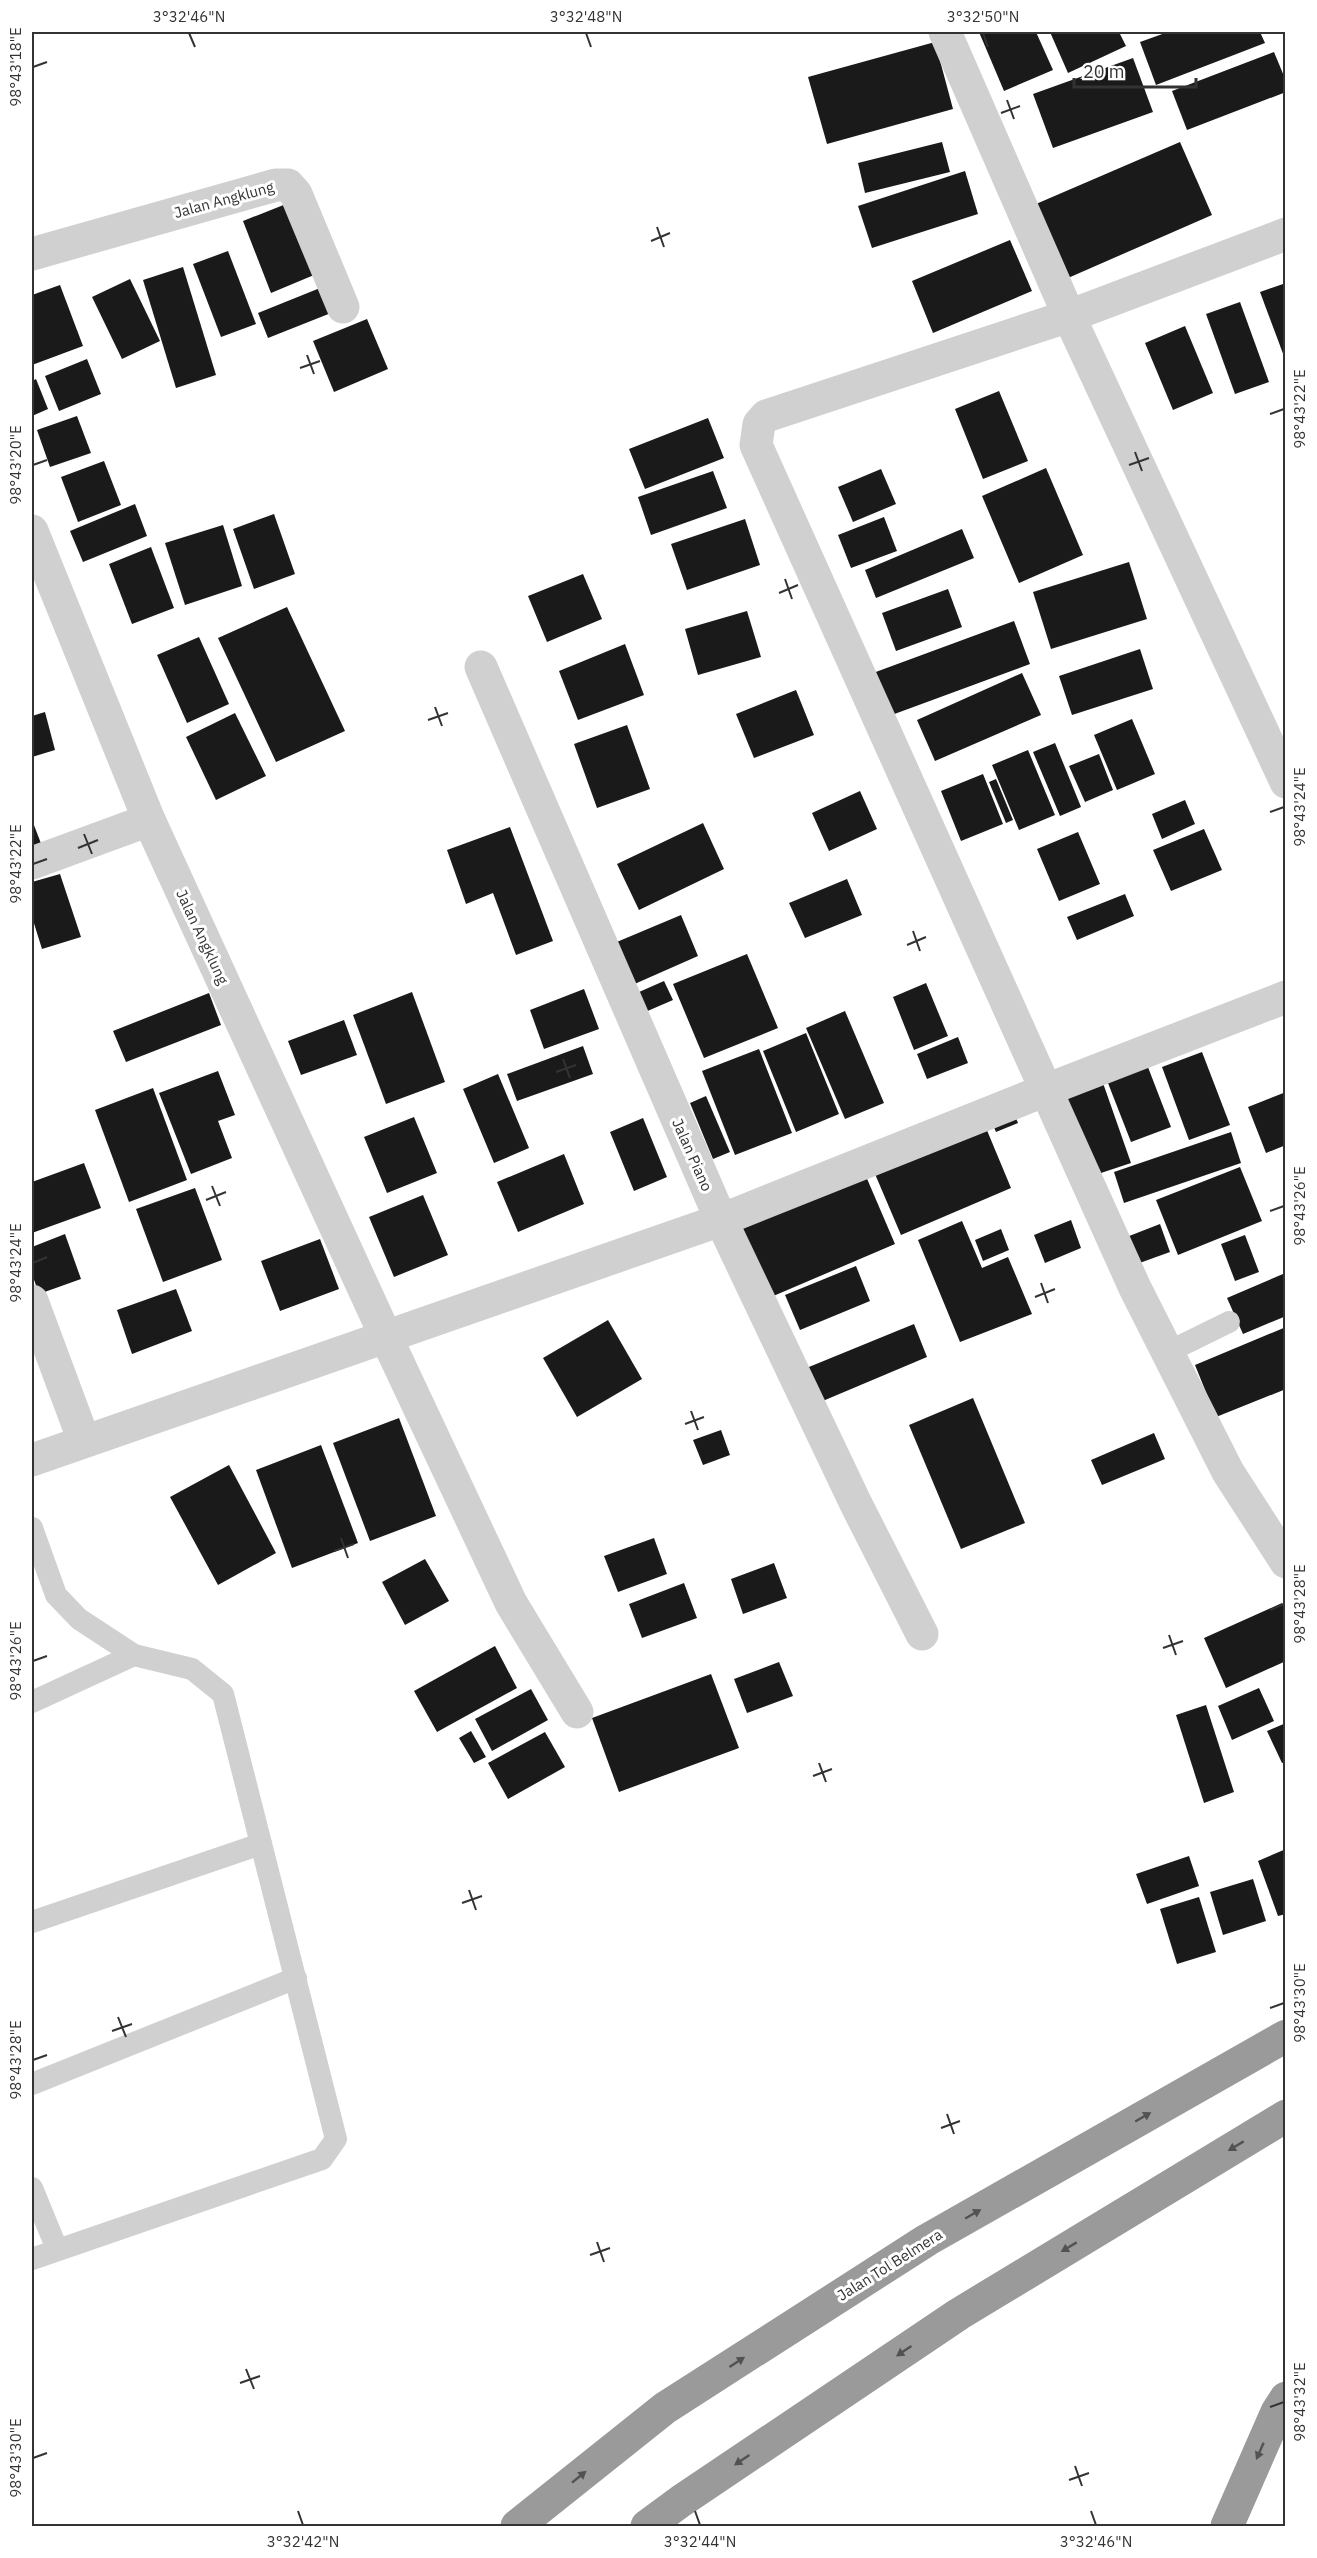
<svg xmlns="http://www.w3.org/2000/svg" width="1317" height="2558" viewBox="0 0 1317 2558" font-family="'IBM Plex Sans',sans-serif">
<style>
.building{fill:#1a1a1a}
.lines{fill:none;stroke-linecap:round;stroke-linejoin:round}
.service{stroke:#d0d0d0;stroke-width:22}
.minor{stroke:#d0d0d0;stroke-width:33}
.motorway{stroke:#9a9a9a;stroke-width:33}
.oneway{fill:#525252}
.ticks{fill:none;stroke:#333;stroke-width:2}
.labels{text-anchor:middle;stroke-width:6;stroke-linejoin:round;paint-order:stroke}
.street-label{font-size:15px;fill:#333;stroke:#fff}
.neatline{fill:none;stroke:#333;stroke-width:2}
.ticks-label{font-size:15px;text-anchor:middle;fill:#333}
</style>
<rect width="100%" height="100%" fill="#fff"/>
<g class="building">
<path d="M979 32H1036L1053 70 1004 91Z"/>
<path d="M1050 32H1119L1126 46 1068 73Z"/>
<path d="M1168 32H1260L1265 43 1156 85 1140 42Z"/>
<path d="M935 42 953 109 827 144 808 77Z"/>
<path d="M1274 52 1286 81V92L1187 130 1172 91Z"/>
<path d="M1133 58 1153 112 1053 148 1033 94Z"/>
<path d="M942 142 950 172 865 193 858 163Z"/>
<path d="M1180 142 1212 215 1068 278 1036 204Z"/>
<path d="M965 171 978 214 872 248 858 206Z"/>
<path d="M286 204 314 275 271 293 243 221Z"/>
<path d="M1010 240 1032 291 933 333 912 281Z"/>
<path d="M228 251 256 324 221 337 193 264Z"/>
<path d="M183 267 216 375 176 388 143 280Z"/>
<path d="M130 279 160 341 122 359 92 297Z"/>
<path d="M1286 283V359H1285L1260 292Z"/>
<path d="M60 285 83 346 32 365V295Z"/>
<path d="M320 288 331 313 268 338 258 313Z"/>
<path d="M1240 302 1269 382 1235 394 1206 314Z"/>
<path d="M367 319 388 369 334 392 313 341Z"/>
<path d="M1185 326 1213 393 1173 410 1145 343Z"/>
<path d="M87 359 101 394 59 411 45 376Z"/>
<path d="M36 379 48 409 32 416V381Z"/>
<path d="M999 391 1028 461 983 479 955 409Z"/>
<path d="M77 416 91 453 50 467 37 430Z"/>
<path d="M708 418 724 458 645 489 629 449Z"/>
<path d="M104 461 121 505 78 522 61 477Z"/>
<path d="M1046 468 1083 555 1019 583 982 496Z"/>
<path d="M881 469 896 504 853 522 838 487Z"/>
<path d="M713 471 727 508 651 535 638 497Z"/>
<path d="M135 504 147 536 83 562 70 531Z"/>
<path d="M274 514 295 574 254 589 233 529Z"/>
<path d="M884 517 897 551 851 568 838 535Z"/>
<path d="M745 519 760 565 687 590 671 544Z"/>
<path d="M223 525 242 586 185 605 165 543Z"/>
<path d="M962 529 974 558 876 598 865 570Z"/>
<path d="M151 547 174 608 132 624 109 564Z"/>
<path d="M1129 562 1147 619 1051 649 1033 592Z"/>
<path d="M583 574 602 619 547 642 528 596Z"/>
<path d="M948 589 962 627 896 651 882 613Z"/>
<path d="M287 607 345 731 276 762 218 638Z"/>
<path d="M747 611 761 657 698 675 685 629Z"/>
<path d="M1014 621 1030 664 889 716 873 673Z"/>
<path d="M199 637 229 704 187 723 157 655Z"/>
<path d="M625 644 644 695 578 720 559 671Z"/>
<path d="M1140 649 1153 689 1072 715 1059 676Z"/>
<path d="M1022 673 1041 715 935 761 917 720Z"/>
<path d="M796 690 814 735 754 758 736 714Z"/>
<path d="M45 712 55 750 32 757V716Z"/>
<path d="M235 713 266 776 216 800 186 737Z"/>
<path d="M1132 719 1155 774 1117 790 1094 735Z"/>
<path d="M627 725 650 789 597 808 574 744Z"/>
<path d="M1055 743 1081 807 1060 816 1033 752Z"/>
<path d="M1028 750 1055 815 1019 830 992 765Z"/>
<path d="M1099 754 1113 790 1085 802 1069 766Z"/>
<path d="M983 774 1003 824 961 841 941 791Z"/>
<path d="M996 779 1013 820 1006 823 989 782Z"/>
<path d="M860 791 877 829 829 851 812 813Z"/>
<path d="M1185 800 1195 824 1162 839 1152 814Z"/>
<path d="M32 820 42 846 32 850Z"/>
<path d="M703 823 724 869 639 910 617 864Z"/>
<path d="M510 827 553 941 516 955 493 893 466 904 447 850Z"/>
<path d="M1204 829 1222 870 1171 891 1153 850Z"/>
<path d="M1078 832 1100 884 1059 901 1037 849Z"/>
<path d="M60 874 81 937 42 949 32 917V882Z"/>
<path d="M847 879 862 915 805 938 789 903Z"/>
<path d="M1125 894 1134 916 1077 940 1067 917Z"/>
<path d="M681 915 698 956 630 986 612 944Z"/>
<path d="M747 954 778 1028 704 1058 673 984Z"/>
<path d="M664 981 673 1000 636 1016 630 996Z"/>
<path d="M926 983 948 1036 914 1050 893 997Z"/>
<path d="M584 989 599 1029 544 1049 530 1010Z"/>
<path d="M412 992 445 1082 386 1104 353 1015Z"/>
<path d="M209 993 221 1025 126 1062 113 1031Z"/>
<path d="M845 1011 884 1103 845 1119 806 1028Z"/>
<path d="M344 1020 357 1055 301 1075 288 1041Z"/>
<path d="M806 1033 839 1114 796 1132 763 1051Z"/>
<path d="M958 1037 968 1063 927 1079 917 1054Z"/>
<path d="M583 1046 593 1074 517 1101 507 1074Z"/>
<path d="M759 1049 792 1133 735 1155 702 1071Z"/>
<path d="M1202 1052 1230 1125 1189 1140 1162 1067Z"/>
<path d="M1146 1062 1171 1127 1131 1142 1106 1078Z"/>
<path d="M218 1071 235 1115 218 1121 232 1158 191 1174 159 1093Z"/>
<path d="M498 1074 529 1148 494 1163 463 1089Z"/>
<path d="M1103 1083 1131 1163 1089 1177 1061 1097Z"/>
<path d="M153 1088 187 1180 129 1202 95 1110Z"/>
<path d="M1286 1092V1145L1266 1153 1248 1107Z"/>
<path d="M706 1096 730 1152 713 1159 690 1103Z"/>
<path d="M1012 1109 1018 1123 996 1132 990 1118Z"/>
<path d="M414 1117 437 1173 387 1193 364 1137Z"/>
<path d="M643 1118 667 1177 634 1191 610 1132Z"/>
<path d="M986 1128 1011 1188 901 1235 875 1174Z"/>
<path d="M1231 1132 1241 1163 1124 1203 1114 1172Z"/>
<path d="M564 1154 584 1204 518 1232 497 1182Z"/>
<path d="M84 1163 101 1208 32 1233V1182Z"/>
<path d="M862 1167 895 1244 764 1300 733 1221Z"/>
<path d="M1240 1167 1262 1221 1178 1255 1156 1200Z"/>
<path d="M195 1188 222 1260 163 1282 136 1209Z"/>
<path d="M423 1195 448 1255 394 1277 369 1217Z"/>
<path d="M1071 1220 1081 1248 1045 1263 1034 1235Z"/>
<path d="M962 1221 982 1268 1008 1257 1032 1314 960 1342 918 1240Z"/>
<path d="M1160 1224 1170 1252 1134 1265 1124 1238Z"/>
<path d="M1001 1229 1009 1250 983 1261 975 1240Z"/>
<path d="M65 1234 81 1279 39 1294 32 1274V1247Z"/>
<path d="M1245 1235 1259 1272 1235 1281 1221 1244Z"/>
<path d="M320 1239 339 1289 280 1311 261 1261Z"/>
<path d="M856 1266 870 1301 800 1330 785 1295Z"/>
<path d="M1283 1274 1286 1280V1316L1243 1334 1227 1298Z"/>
<path d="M176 1289 192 1331 132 1354 117 1310Z"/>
<path d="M608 1320 642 1379 577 1417 543 1358Z"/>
<path d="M914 1324 927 1357 818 1403 804 1369Z"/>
<path d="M1286 1327V1389L1216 1417 1195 1365Z"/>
<path d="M973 1398 1025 1523 961 1549 909 1425Z"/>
<path d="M399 1418 436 1516 370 1541 333 1443Z"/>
<path d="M721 1430 730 1455 703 1465 693 1440Z"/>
<path d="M1154 1433 1165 1459 1102 1485 1091 1460Z"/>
<path d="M321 1445 358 1543 292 1568 256 1470Z"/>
<path d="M229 1465 276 1553 218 1585 170 1497Z"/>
<path d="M654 1538 667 1574 618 1592 604 1556Z"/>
<path d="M425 1559 449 1601 405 1625 382 1582Z"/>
<path d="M774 1563 787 1598 743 1614 731 1579Z"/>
<path d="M684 1583 697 1618 642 1638 629 1604Z"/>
<path d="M1282 1603 1286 1611V1661L1226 1688 1204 1638Z"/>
<path d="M495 1646 517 1688 437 1732 414 1691Z"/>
<path d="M779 1662 793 1696 747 1713 734 1679Z"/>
<path d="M711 1674 739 1748 619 1792 592 1718Z"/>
<path d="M1259 1688 1274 1721 1232 1740 1218 1706Z"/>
<path d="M531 1689 548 1720 492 1751 475 1719Z"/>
<path d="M1206 1705 1234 1792 1204 1803 1176 1715Z"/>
<path d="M1286 1723V1762L1282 1763 1267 1731Z"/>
<path d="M471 1731 486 1757 474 1763 459 1738Z"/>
<path d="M545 1732 565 1767 508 1799 488 1763Z"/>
<path d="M1286 1849V1914L1278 1916 1258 1861Z"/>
<path d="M1189 1856 1199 1886 1147 1904 1136 1874Z"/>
<path d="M1253 1879 1266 1921 1223 1935 1210 1892Z"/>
<path d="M1199 1897 1216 1952 1177 1964 1160 1909Z"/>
</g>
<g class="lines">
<g class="service">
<path d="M1168 1352 1229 1322"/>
<path d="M32 1528 56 1595 79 1619 134 1655"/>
<path d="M32 1702 134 1655 192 1669 223 1694 336 2139 322 2159 32 2259"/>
<path d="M32 1922 261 1844"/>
<path d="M32 2084 296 1978"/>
<path d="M32 2188 57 2249"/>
</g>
<g class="minor">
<path d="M945 32 1069 316 1286 782"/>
<path d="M1286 234 1069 316 766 416 759 424 756 445 1135 1288 1228 1472 1286 1562"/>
<path d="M32 254 276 185H288L296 194 343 307"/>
<path d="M32 531 149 820 386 1337 511 1603 577 1712"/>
<path d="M481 667 721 1220 856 1504 922 1634"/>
<path d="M32 863 149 820"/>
<path d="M32 1301 84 1441"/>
<path d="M32 1460 721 1220 1046 1090 1286 997"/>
</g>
<g class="motorway">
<path d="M517 2526 665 2408 927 2240 1286 2036"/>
<path d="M647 2526 681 2501 959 2314 1286 2116"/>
<path d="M1227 2526 1277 2412 1286 2398"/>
</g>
</g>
<defs><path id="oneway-solid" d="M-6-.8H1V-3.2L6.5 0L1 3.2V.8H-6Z" transform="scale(1.5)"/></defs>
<g class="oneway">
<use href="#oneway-solid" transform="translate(1143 2117) rotate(-30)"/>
<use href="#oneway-solid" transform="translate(1236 2146) rotate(149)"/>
<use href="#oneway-solid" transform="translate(973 2214) rotate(-30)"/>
<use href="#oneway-solid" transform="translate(1069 2247) rotate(149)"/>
<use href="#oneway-solid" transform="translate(904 2351) rotate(146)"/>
<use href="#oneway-solid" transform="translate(737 2362) rotate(-33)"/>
<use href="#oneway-solid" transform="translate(1260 2451) rotate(114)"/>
<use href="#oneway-solid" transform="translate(742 2460) rotate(146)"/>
<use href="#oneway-solid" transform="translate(579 2477) rotate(-39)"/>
</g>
<path class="ticks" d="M189 33 195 47M586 33 591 47M983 33 988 47M33 67 47 62M1007 100 1014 119M1001 113 1020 106M657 227 664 247M651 241 670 233M307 355 314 374M300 368 320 361M1270 414 1284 409M1135 452 1142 471M33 465 47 460M1129 465 1149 458M785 579 792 599M779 593 798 585M435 707 442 726M428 720 448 713M1270 812 1284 807M84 834 92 854M78 848 98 840M33 864 47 859M913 931 920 951M907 945 926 937M563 1059 570 1078M556 1072 576 1065M212 1186 220 1206M206 1200 226 1192M1270 1211 1284 1206M33 1263 47 1257M1041 1283 1048 1303M1035 1297 1055 1289M691 1411 698 1430M685 1424 704 1417M341 1538 348 1558M334 1551 354 1544M1270 1610 1284 1604M1169 1635 1176 1655M1163 1648 1183 1641M33 1661 47 1656M819 1763 826 1782M813 1776 832 1769M469 1890 476 1910M462 1903 482 1896M1270 2008 1284 2003M118 2017 126 2037M112 2031 132 2024M33 2060 47 2055M947 2114 954 2134M941 2128 960 2121M597 2242 604 2262M590 2255 610 2248M246 2369 254 2389M240 2383 260 2376M1270 2407 1284 2402M33 2458 47 2453M1075 2466 1082 2486M1069 2480 1089 2473M298 2511 303 2525M695 2511 700 2525M1091 2511 1096 2525"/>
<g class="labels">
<g class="street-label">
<text transform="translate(224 200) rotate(-15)" y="5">Jalan Angklung</text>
<text transform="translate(202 937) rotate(65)" y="5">Jalan Angklung</text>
<text transform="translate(692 1155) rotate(66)" y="5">Jalan Piano</text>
<text transform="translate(890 2265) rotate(-32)" y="5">Jalan Tol Belmera</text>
</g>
</g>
<rect width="1317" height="2558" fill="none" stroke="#ffffff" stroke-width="66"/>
<path d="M1074 78v9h122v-9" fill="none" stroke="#333333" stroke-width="3"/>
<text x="1083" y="78" font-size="18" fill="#333333" stroke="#ffffff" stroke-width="4.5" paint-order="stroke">20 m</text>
<rect x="33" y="33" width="1251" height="2492" class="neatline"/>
<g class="ticks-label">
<text x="189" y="22">3°32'46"N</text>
<text x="586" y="22">3°32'48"N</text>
<text x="983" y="22">3°32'50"N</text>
<text transform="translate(16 67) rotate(-90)" y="5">98°43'18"E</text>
<text transform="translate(1300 409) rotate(-90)" y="5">98°43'22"E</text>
<text transform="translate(16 465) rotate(-90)" y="5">98°43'20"E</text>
<text transform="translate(1300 807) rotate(-90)" y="5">98°43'24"E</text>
<text transform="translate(16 864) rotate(-90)" y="5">98°43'22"E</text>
<text transform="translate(1300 1206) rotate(-90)" y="5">98°43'26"E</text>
<text transform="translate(16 1263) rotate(-90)" y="5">98°43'24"E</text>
<text transform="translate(1300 1604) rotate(-90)" y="5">98°43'28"E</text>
<text transform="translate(16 1661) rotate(-90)" y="5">98°43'26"E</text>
<text transform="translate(1300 2003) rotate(-90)" y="5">98°43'30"E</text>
<text transform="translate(16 2060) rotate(-90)" y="5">98°43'28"E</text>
<text transform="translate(1300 2402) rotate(-90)" y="5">98°43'32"E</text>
<text transform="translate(16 2458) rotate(-90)" y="5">98°43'30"E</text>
<text x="303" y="2547">3°32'42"N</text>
<text x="700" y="2547">3°32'44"N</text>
<text x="1096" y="2547">3°32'46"N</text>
</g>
</svg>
